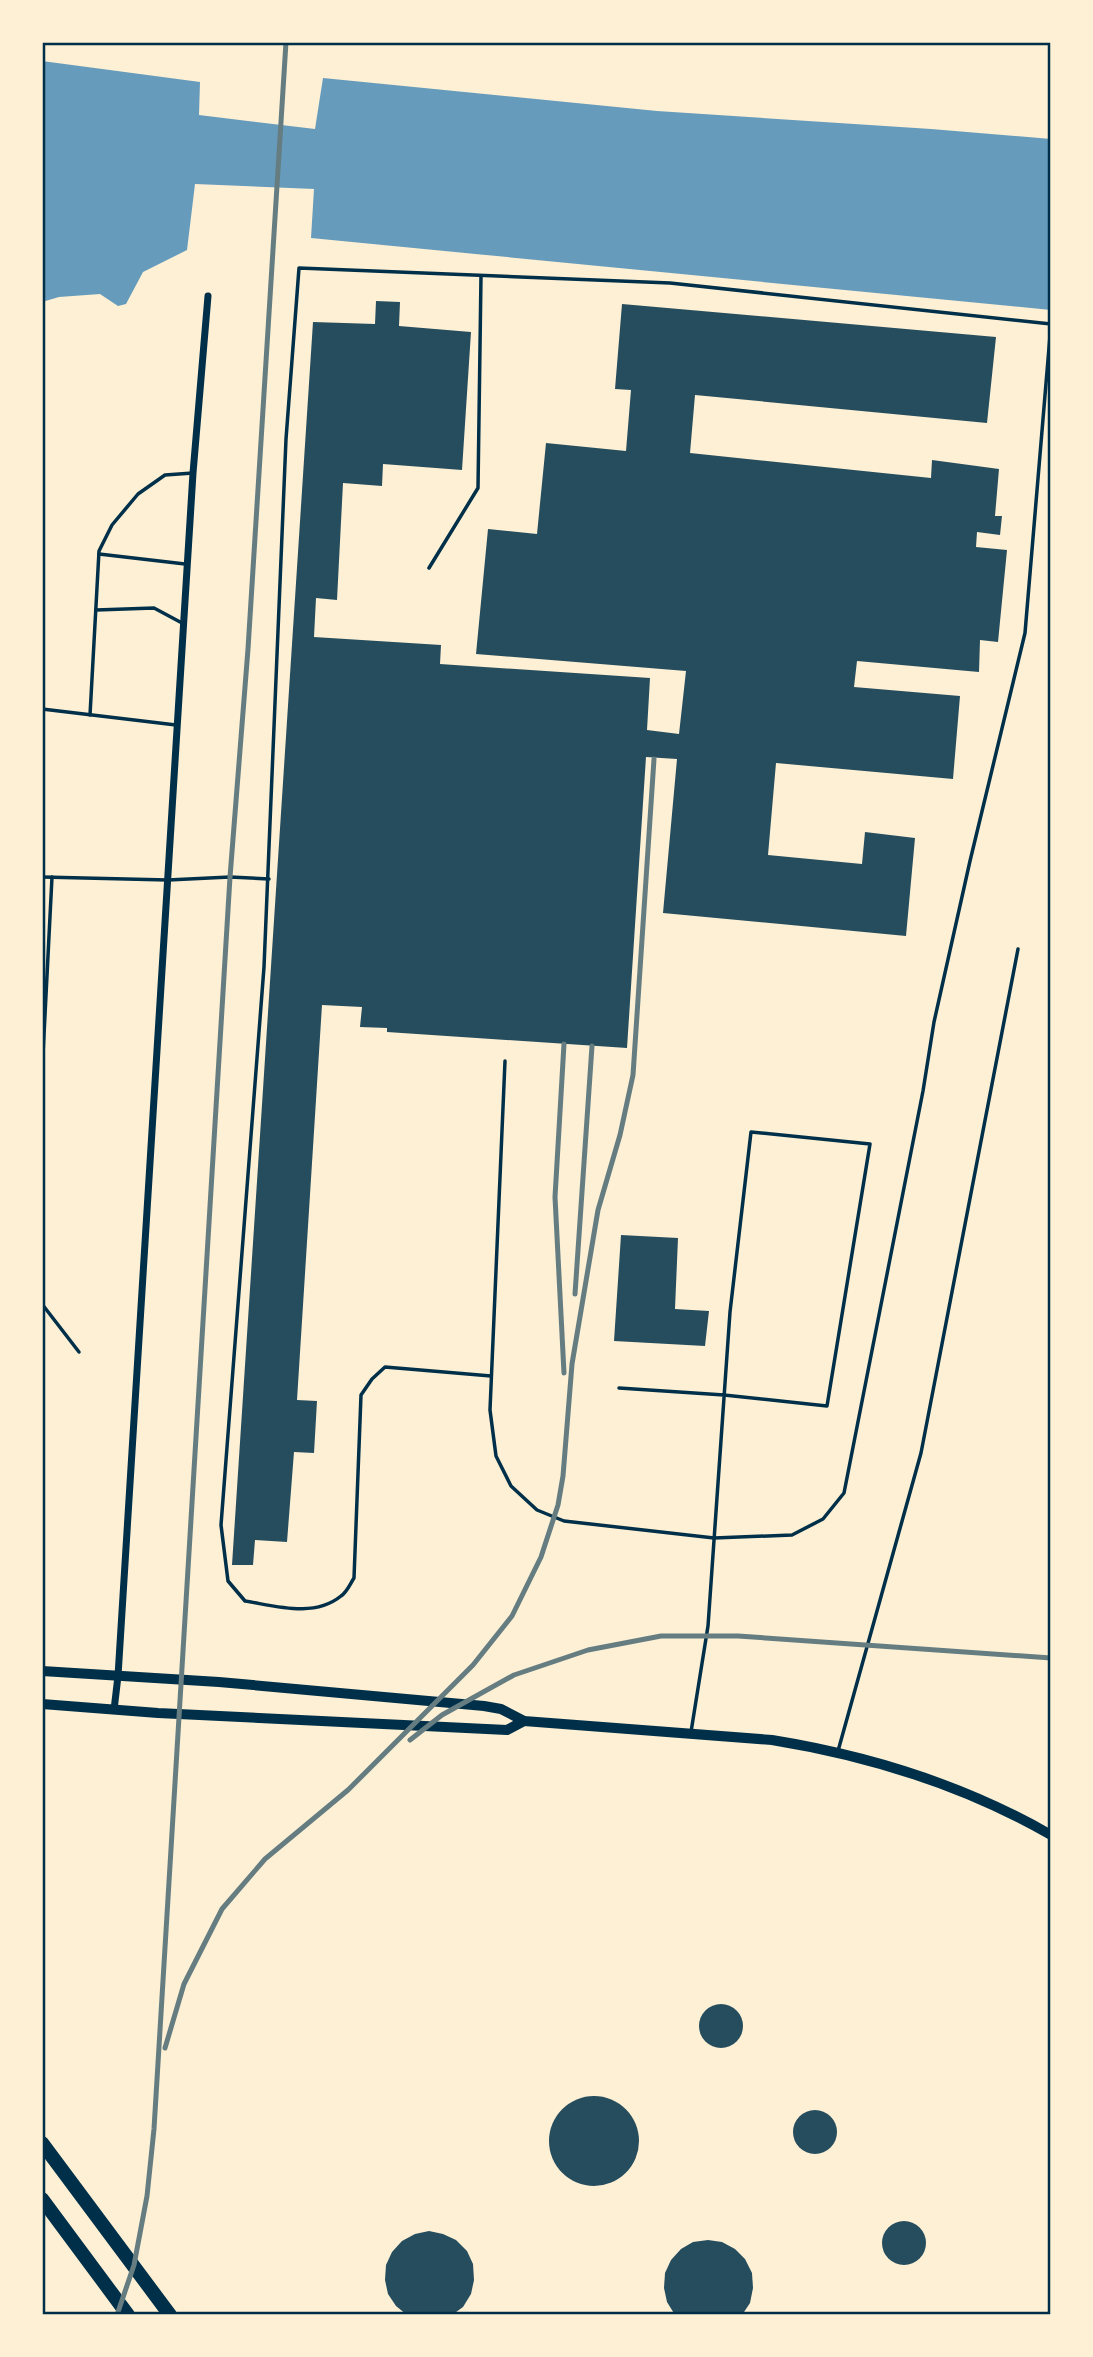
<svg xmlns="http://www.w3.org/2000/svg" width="1093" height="2357" viewBox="0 0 1093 2357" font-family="Montserrat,sans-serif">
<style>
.water{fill:#669bbc}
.building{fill:#264d5e}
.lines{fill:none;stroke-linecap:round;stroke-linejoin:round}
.service{stroke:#003049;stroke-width:3.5}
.minor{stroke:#003049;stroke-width:7}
.secondary{stroke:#003049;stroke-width:10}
.motorway{stroke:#003049;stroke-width:14}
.rail{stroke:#657d81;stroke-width:5}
.neatline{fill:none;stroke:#003049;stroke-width:2.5}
</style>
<rect width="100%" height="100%" fill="#fdf0d5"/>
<path class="water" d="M42 61 200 82 199 115 315 129 323 78 657 111 931 129 1051 139V310L311 238 314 189 195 184 187 250 143 272 126 304 118 306 100 294 59 297 42 302Z"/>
<g class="building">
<path d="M376 301 400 302 399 326 471 332 462 470 383 464 382 486 343 483 337 600 316 598 314 637 441 645 440 664 650 678 647 730 679 734 686 671 476 654 488 529 537 534 546 443 626 451 631 390 615 389 622 304 996 337 987 423 695 395 690 453 931 478 932 460 999 469 995 516H1002L1000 535 977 532 976 547 1007 550 998 642 980 640 979 672 857 661 854 687 960 696 953 779 776 763 768 855 862 864 865 832 915 838 906 936 663 913 677 759 646 757 627 1048 387 1032V1028L360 1027 362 1007 322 1005 297 1400 317 1401 314 1453 294 1452 287 1542 255 1540 253 1565H232L313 322 375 324Z"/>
<path d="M621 1235 678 1238 675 1309 709 1311 705 1346 614 1341Z"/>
<circle cx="721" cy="2026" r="22"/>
<circle cx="594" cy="2141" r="45"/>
<circle cx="815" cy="2132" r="22"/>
<circle cx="904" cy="2243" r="22"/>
<path d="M429 2231 443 2234 456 2240 467 2251 473 2264 474 2280 471 2294 463 2307 452 2315H407L396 2306 388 2294 385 2280 386 2265 392 2252 402 2241 415 2234Z"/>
<path d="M708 2240 722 2242 735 2249 745 2259 752 2273 753 2288 750 2303 742 2315H675L667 2302 664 2288 665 2273 671 2260 681 2249 693 2242Z"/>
</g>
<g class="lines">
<g class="service">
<path d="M99 554 185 564"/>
<path d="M429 568 478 488 481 276"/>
<path d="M96 610 154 608 182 623"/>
<path d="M42 709 176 725"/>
<path d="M90 715 99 551 112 525 138 494 165 475 193 473"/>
<path d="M42 877 168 880 230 877 269 879"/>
<path d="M42 1074 52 877"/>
<path d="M42 1304 79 1352"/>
<path d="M491 1376 385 1367 372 1379 361 1395 354 1578C350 1584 347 1592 341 1596 314 1618 276 1606 245 1601L228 1581 221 1525 264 967 286 439 299 268 670 283 1051 324 1025 633 970 861 934 1022 923 1091 844 1493 823 1519 792 1535 714 1538 564 1521 537 1510 511 1486 496 1456 490 1410 505 1061"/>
<path d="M619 1388 724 1395 827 1406 870 1144 751 1132 730 1312 708 1626 691 1732"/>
<path d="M838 1751 921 1453 1018 949"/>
</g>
<path class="minor" d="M114 1710 118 1676 193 473 208 296"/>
<g class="secondary">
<path d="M42 1671 219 1682 484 1706 501 1709 524 1721 772 1740C871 1756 964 1785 1051 1835"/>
<path d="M42 1704 158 1713 507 1730 524 1721"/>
</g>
<g class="motorway">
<path d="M42 2143 170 2315"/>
<path d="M42 2199 128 2315"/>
</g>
<g class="rail">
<path d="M575 1294 592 1046"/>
<path d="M564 1373 555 1197 564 1044"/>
<path d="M410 1740 442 1715 514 1675 588 1650 661 1636H738L1051 1658"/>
<path d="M165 2048 184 1984 222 1909 265 1859 348 1790 473 1665 512 1616 541 1557 558 1505 563 1476 572 1364 598 1210 620 1135 633 1075 654 759"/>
<path d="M117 2315 134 2265 147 2196 154 2129 230 877 248 649 286 42"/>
</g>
</g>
<rect width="1093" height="2357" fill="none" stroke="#fdf0d5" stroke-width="88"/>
<rect x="44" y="44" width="1005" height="2269" class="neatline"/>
</svg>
